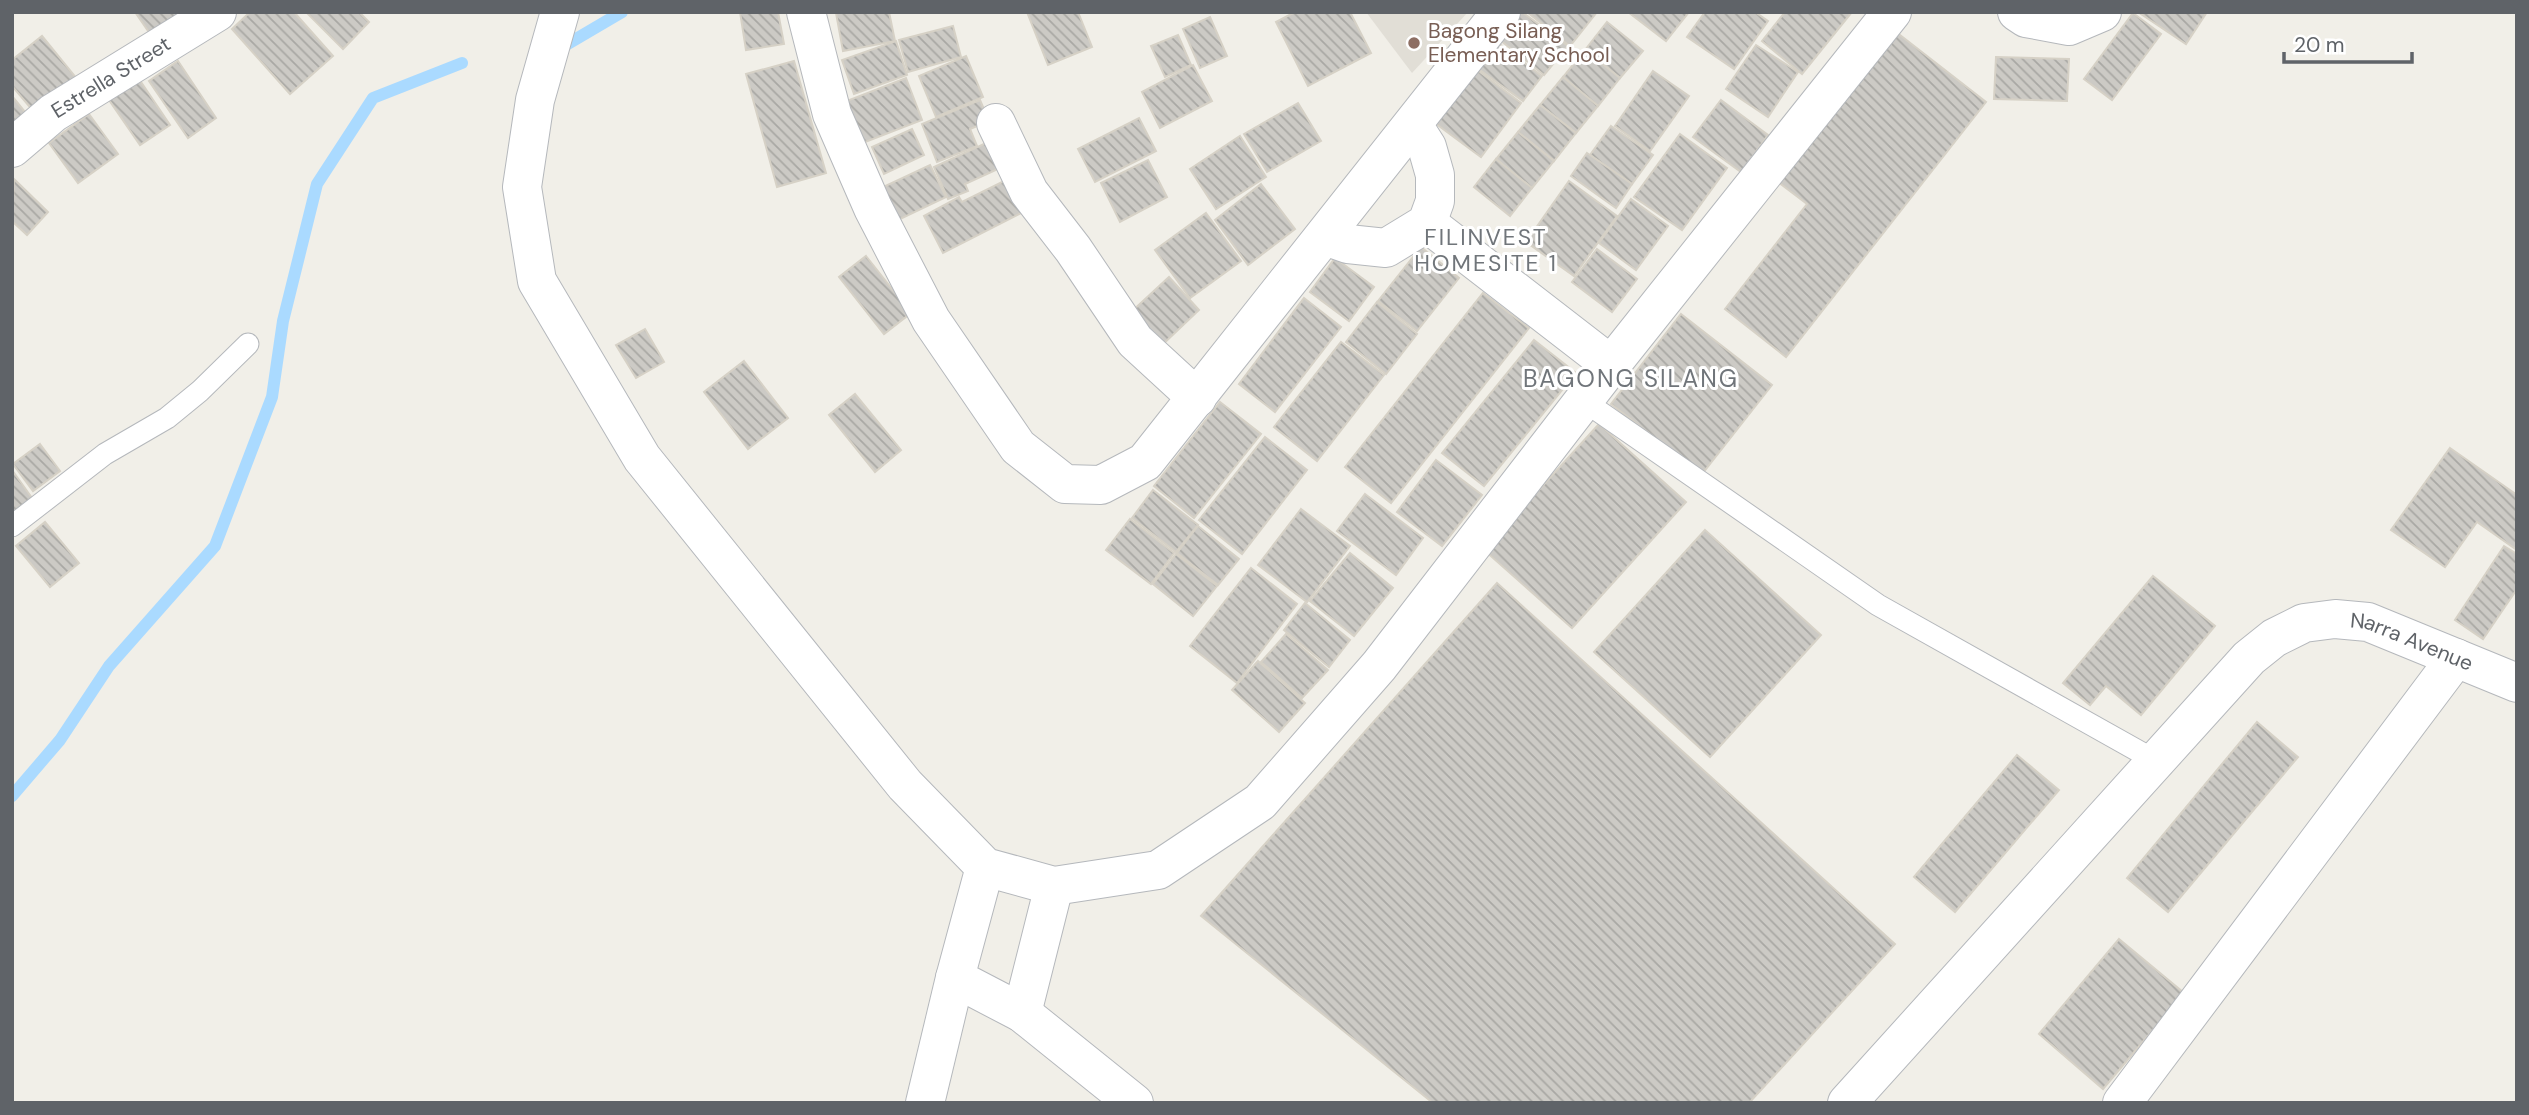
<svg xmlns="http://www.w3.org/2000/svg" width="2529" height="1115" viewBox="0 0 2529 1115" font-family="'DM Sans',sans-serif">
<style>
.education{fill:#e1ded6}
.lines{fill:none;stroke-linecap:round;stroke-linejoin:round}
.stream{stroke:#aadaff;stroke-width:12}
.building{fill:url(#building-back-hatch);stroke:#d6d1c6;stroke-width:2}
.service-casing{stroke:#b5b8bc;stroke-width:23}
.minor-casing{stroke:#b5b8bc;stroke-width:40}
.tertiary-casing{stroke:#b5b8bc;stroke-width:40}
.service{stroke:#fff;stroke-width:21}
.minor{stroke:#fff;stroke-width:38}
.tertiary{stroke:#fff;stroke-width:38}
.education-dot{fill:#8d6e63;stroke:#fff;stroke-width:2.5}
.labels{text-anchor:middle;stroke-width:6;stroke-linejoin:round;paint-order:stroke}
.education-label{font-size:21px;fill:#785e54;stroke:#fff;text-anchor:start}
.street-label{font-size:21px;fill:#5f6368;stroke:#fff}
.neighbourhood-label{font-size:23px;letter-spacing:2px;fill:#70757a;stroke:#fff}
.quarter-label{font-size:24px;letter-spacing:2px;fill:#70757a;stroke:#fff}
</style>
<defs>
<pattern id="building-back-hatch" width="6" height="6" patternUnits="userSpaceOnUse" patternTransform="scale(1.75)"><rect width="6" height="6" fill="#cccac5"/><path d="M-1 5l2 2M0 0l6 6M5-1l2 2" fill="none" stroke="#a9a8a4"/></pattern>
</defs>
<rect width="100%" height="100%" fill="#f1efe8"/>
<path class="education" d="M1366 12H1468L1412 73Z"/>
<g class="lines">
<g class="stream">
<path d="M559 49 622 12"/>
<path d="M12 796 60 740 109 666 215 546 272 397 283 321 317 184 373 98 462 63"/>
</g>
</g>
<g class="building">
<path d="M135 12H191L153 38Z"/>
<path d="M250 12H294L333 56 290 94 232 29Z"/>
<path d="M306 12H359L369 22 343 49Z"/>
<path d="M740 12H778L784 44 746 50Z"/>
<path d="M889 12 895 41 843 51 836 13Z"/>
<path d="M1027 12H1078L1092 47 1048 65Z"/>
<path d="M1295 12H1350L1371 53 1308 86 1276 22Z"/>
<path d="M1522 12 1568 46 1544 75 1500 40Z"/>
<path d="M1527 12H1597L1570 46Z"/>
<path d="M1628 12H1689L1666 41Z"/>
<path d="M1705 12H1755L1768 21 1734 69 1687 37Z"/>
<path d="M1785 12H1852L1802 74 1762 41Z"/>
<path d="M2138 12H2207L2186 44Z"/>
<path d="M2133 13 2161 34 2112 100 2084 79Z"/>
<path d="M1210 17 1227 56 1200 68 1183 29Z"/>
<path d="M1607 22 1643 51 1620 78 1585 50Z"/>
<path d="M953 26 961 57 908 72 899 40Z"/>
<path d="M1891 28 1986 102 1786 357 1725 309 1807 204 1774 179Z"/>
<path d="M1178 35 1191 65 1165 77 1151 46Z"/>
<path d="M42 36 82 85 40 119 12 86V60Z"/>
<path d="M896 41 907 75 854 94 842 60Z"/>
<path d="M1497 42 1542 76 1523 101 1477 68Z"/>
<path d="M1756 45 1798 72 1768 117 1726 89Z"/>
<path d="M1585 50 1620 78 1598 106 1563 77Z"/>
<path d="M966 56 983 97 936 117 919 76Z"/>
<path d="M1996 57 2069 59 2067 101 1994 99Z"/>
<path d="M178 61 216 118 188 138 149 81Z"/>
<path d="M794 61 826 173 777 187 746 74Z"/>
<path d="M1193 65 1212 101 1160 128 1142 92Z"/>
<path d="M1476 69 1521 103 1481 157 1435 123Z"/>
<path d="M1653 71 1689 96 1650 151 1615 126Z"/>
<path d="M1563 77 1598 106 1576 133 1540 105Z"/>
<path d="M906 78 922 120 855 146 839 104Z"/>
<path d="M139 79 170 125 140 145 109 100Z"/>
<path d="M12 96 34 123 12 140Z"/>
<path d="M980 100 989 121 970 129 977 146 937 162 922 124Z"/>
<path d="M1721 100 1768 135 1741 172 1693 137Z"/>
<path d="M1298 103 1321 141 1267 172 1244 134Z"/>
<path d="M1540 105 1576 133 1554 161 1518 132Z"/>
<path d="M89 114 118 154 78 183 49 143Z"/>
<path d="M1139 118 1156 151 1095 182 1078 149Z"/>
<path d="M1611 126 1653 155 1632 184 1590 155Z"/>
<path d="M912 129 924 155 884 174 872 147Z"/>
<path d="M1518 132 1554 161 1532 188 1496 159Z"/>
<path d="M1680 134 1727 168 1682 230 1634 197Z"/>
<path d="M1240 136 1266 177 1216 209 1190 169Z"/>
<path d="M999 137 1011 163 965 184 968 191 948 199 934 167Z"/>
<path d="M1587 153 1632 184 1616 208 1571 176Z"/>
<path d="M1496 159 1532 188 1510 216 1474 187Z"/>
<path d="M1148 160 1167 197 1120 222 1101 183Z"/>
<path d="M930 165 946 197 894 222 879 189Z"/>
<path d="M1014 176 1031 208 943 253 924 216 959 197 962 202Z"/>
<path d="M14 179 48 212 27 235 12 221Z"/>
<path d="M1569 181 1617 216 1574 276 1526 242Z"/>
<path d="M1261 184 1295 229 1248 265 1215 220Z"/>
<path d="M1631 199 1668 226 1636 270 1599 243Z"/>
<path d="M1206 213 1241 261 1190 298 1155 250Z"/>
<path d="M1421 247 1459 278 1417 331 1378 301Z"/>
<path d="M1597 249 1637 279 1612 312 1572 282Z"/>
<path d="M866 256 911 313 884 334 839 277Z"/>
<path d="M1335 258 1374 287 1349 321 1310 292Z"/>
<path d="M1169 277 1199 310 1161 346 1130 313Z"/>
<path d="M1483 293 1529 328 1391 503 1345 467Z"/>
<path d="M1304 298 1341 327 1275 412 1239 384Z"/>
<path d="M1377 302 1417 334 1386 374 1346 342Z"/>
<path d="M1681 314 1772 385 1702 474 1611 404Z"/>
<path d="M645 329 664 362 636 378 616 345Z"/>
<path d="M1534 340 1576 373 1484 486 1442 453Z"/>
<path d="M1341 342 1384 375 1317 461 1274 427Z"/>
<path d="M744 361 788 418 748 449 704 392Z"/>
<path d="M855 394 901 450 875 472 829 415Z"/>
<path d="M1220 402 1261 434 1194 518 1154 486Z"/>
<path d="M1599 424 1686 502 1572 628 1484 550Z"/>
<path d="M1265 437 1307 470 1242 554 1199 520Z"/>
<path d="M40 444 60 471 33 491 13 464Z"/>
<path d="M2450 448 2517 495V550L2477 522 2445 567 2391 530Z"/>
<path d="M1436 460 1482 495 1442 546 1397 512Z"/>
<path d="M12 470 32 498 12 513Z"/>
<path d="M1153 490 1198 525 1176 552 1132 518Z"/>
<path d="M1365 494 1423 538 1396 575 1337 531Z"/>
<path d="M1301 509 1350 546 1307 602 1258 565Z"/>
<path d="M1130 519 1174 553 1151 584 1106 550Z"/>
<path d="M45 522 79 563 50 587 16 546Z"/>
<path d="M1198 526 1239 559 1218 585 1177 553Z"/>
<path d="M1705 530 1821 635 1710 757 1594 652Z"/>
<path d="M2504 546 2517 554V589L2483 639 2455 620Z"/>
<path d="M1350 553 1393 588 1354 636 1310 601Z"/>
<path d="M1176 554 1217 586 1193 616 1153 584Z"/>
<path d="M1251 568 1297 604 1237 683 1190 646Z"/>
<path d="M2153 576 2215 626 2141 715 2106 686 2090 705 2063 683Z"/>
<path d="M1497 583 1895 944 1749 1103H1433L1201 916Z"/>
<path d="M1305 603 1350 640 1329 667 1284 630Z"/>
<path d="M1286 634 1328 670 1302 698 1261 662Z"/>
<path d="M1258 661 1305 703 1279 732 1232 690Z"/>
<path d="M2257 722 2298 757 2168 912 2127 878Z"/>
<path d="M2017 755 2059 790 1955 912 1914 877Z"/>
<path d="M2119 939 2184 993 2103 1089 2039 1034Z"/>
</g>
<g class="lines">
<defs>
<g id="service">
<path d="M1584 401 1878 605 2156 761"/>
<path d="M12 526 105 454 167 418 200 391 248 344"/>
</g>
<g id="minor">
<path d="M806 12 832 114 873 208 931 320 1018 447 1065 484 1101 485 1145 462 1501 12"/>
<path d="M996 123 1029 192 1073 249 1135 341 1197 398"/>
<path d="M1427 223 1611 365"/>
<path d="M1325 236 1348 244 1386 248 1427 223 1435 201V175L1427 147 1413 125"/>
<path d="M925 1103 955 978"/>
<path id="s1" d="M1847 1103 2249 658 2274 638 2304 623 2335 619 2368 622 2517 683"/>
<path d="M2122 1103 2456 658"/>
</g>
<g id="tertiary">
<path d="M560 12 535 100 522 187 537 281 642 458 905 785 985 867 1054 886 1158 870 1260 802 1379 666 1611 365 1892 12"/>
<path d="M2017 12 2026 18 2069 26 2102 12"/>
<path id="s2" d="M12 148 53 113 217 12"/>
<path d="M985 867 955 978 1022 1013 1134 1103"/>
<path d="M1022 1013 1054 886"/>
</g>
</defs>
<use href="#service" class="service-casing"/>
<use href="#minor" class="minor-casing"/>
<use href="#tertiary" class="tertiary-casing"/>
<use href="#service" class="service"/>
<use href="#minor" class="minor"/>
<use href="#tertiary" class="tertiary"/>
</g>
<circle class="education-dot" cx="1414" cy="43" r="7"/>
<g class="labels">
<g class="education-label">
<text x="1428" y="38">Bagong Silang<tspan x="1428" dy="24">Elementary School</tspan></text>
</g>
<g class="street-label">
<text dy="7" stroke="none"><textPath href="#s2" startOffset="122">Estrella Street</textPath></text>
<text dy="7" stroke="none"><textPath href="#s1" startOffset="777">Narra Avenue</textPath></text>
</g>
<g class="neighbourhood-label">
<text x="1486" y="245">FILINVEST<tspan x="1486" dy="26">HOMESITE 1</tspan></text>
</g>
<g class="quarter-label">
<text x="1631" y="387">BAGONG SILANG</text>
</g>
</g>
<rect width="2529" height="1115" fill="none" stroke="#5f6368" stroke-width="28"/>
<path d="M2284 52v10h128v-10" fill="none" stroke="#5f6368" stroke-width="3.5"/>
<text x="2294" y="52" font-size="21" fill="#5f6368" stroke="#ffffff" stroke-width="5" paint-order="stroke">20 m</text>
</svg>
